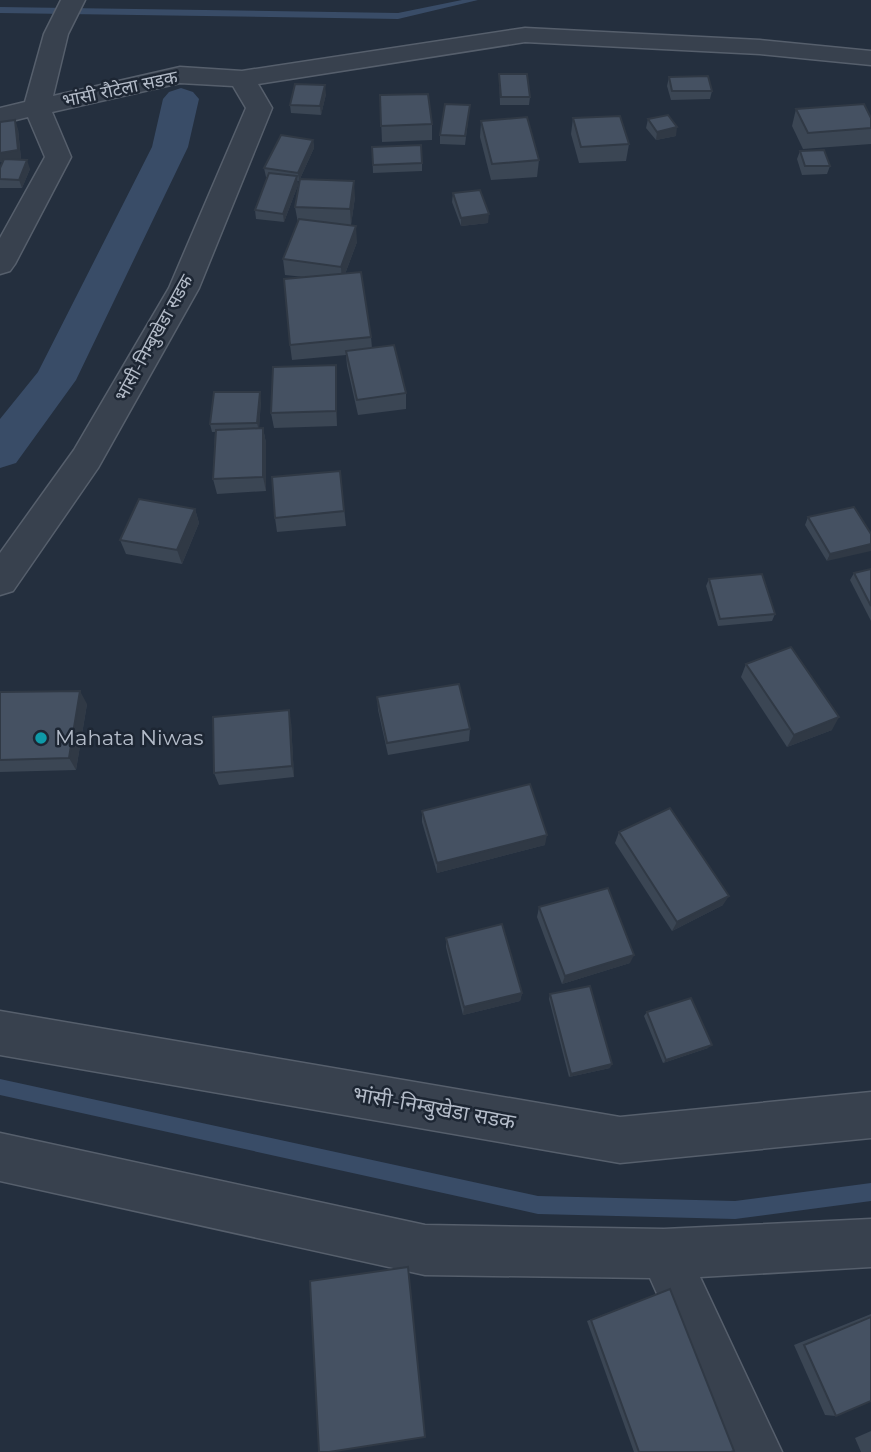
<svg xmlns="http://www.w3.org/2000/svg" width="871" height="1452" viewBox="0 0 871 1452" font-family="Montserrat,'Noto Sans Devanagari',sans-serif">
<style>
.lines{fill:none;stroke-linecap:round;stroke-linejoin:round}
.stream{fill:#394c67;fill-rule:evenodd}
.canal{fill:#394c67;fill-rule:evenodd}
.minor-casing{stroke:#565f6c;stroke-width:3}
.minor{fill:#38414e;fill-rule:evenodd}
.wall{fill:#3b4654}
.shaded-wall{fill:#303945}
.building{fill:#455162;stroke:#303945;stroke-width:2}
.culture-dot{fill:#0f9aa8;stroke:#1d2633;stroke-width:2.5}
.labels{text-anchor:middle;stroke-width:5;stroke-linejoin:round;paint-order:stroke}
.far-street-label{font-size:18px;fill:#b4bcc9;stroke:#1d2633}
.poi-label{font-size:21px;fill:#b4bcc9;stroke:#1d2633;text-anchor:start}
.street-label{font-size:21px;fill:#b4bcc9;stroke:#1d2633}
</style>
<rect width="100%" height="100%" fill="#242f3e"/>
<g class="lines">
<g class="stream">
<path d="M462 0H478L398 19 0 13V7L398 13Z"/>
<path d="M0 1079 538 1196 735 1201 871 1183V1201L735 1219 538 1214 0 1095Z"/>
</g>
<path class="canal" d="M181 88 193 92 199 99 188 147 76 380 16 463 0 468V419L38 372 152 147 163 99 169 92Z"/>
<defs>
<g id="minor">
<path d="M61 0H85L68 34 53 96 180 67 242 71 525 28 760 40 871 51V65L760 54 525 42 258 84 272 108 199 288 98 468 13 591 0 595V553L74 450 169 288 246 108 233 86 180 83 52 112 71 157 15 264 10 271 0 274V238L45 157 28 117 0 124V108L25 102 44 34Z"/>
<path d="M0 1011 620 1117 871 1092V1138L620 1163 0 1055Z"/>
<path d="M0 1133 425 1225 664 1229 871 1219V1267L700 1277 782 1452H728L650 1278 425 1275 0 1181Z"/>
</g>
</defs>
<use href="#minor" class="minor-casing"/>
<use href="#minor" class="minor"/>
</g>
<g class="wall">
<path d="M499 74 530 97 529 105H500Z"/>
<path d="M669 77 712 91 710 99 671 100 667 86Z"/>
<path d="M326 94 321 115 291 113 290 105Z"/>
<path d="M380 95 432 124V140L382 142Z"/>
<path d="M470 105 465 145 440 144V135Z"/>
<path d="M796 109 871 118V144L803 149 792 126Z"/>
<path d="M573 118 629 144 626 161 579 163 571 134Z"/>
<path d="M648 119 676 136 656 140 646 128Z"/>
<path d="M481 121 539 160 537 177 491 180 480 137Z"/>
<path d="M0 122 18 129 21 159 16 160 30 169 22 188H0V168L3 162H0Z"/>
<path d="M313 140 314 148 299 181H297L298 185 284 222 256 219 255 210 267 177H266L264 168Z"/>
<path d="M372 147 422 163V171L373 173Z"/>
<path d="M800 151 830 166 827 174 802 175 797 159Z"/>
<path d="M453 193 488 223 461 226 452 202Z"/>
<path d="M355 197 351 225 357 242 345 274 371 337 372 348 406 393V409L358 415 347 366 346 355 292 360 290 345 304 277 285 275 283 259 298 223 295 207Z"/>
<path d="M337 380V426L274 428 271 413Z"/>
<path d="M261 400 259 428H263L266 443V491L217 494 213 479 215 432H212L210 424Z"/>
<path d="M340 471 346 526 277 532 275 518Z"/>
<path d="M854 507 827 561 805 525 808 517Z"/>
<path d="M195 509 199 523 182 564 126 554 120 540Z"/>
<path d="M871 569V621L850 580 854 573Z"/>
<path d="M709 579 775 614 772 621 718 626 706 586Z"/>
<path d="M746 664 832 730 787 747 741 677Z"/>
<path d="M0 692 87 704 76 770 0 772Z"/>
<path d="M377 697 470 729 469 741 388 755 378 710Z"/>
<path d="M291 722 294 777 219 785 214 773Z"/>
<path d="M422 811 545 845 437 873 422 822Z"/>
<path d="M619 832 723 905 672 931 615 843Z"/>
<path d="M539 907 630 963 562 984 537 917Z"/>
<path d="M446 938 522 993 520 1001 463 1015 446 947Z"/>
<path d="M550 994 610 1068 569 1077 549 999Z"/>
<path d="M647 1012 708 1048 663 1063 644 1016Z"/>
<path d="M664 1291 731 1452H634L587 1321Z"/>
<path d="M871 1314V1401L836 1416 825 1415 794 1345Z"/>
<path d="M871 1431V1452H861L855 1438Z"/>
</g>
<g class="shaded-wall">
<path d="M325 85 326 94 321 115 320 106Z"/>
<path d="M15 120 18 129 21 159 0 162V153Z"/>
<path d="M677 127 676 136 656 140 657 132Z"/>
<path d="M313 140 314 148 299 181 298 173Z"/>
<path d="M27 160 30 169 22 188 19 180Z"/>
<path d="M297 176 298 185 284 222 283 214Z"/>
<path d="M354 181 355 197 351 225 350 209Z"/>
<path d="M489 214 488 223 461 226V218Z"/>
<path d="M356 226 357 242 342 282 341 267Z"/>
<path d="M336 365 337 380V426L336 411Z"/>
<path d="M260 392 261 400 259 431 257 423Z"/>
<path d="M263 428 266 443V491L263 477Z"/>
<path d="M195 509 199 523 182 564 177 550Z"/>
<path d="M871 544V551L827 561 830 554Z"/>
<path d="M80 691 87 704 76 770 69 758Z"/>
<path d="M289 710 291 722 294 777 292 766Z"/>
<path d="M839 717 832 730 787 747 794 735Z"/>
<path d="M547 835 545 845 437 873V863Z"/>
<path d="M729 896 723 905 672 931 677 922Z"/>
<path d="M634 955 630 963 562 984 565 976Z"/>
<path d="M522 993 520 1001 463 1015 464 1007Z"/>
<path d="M712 1045 708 1048 663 1063 666 1060Z"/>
<path d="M612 1064 610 1068 569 1077 571 1074Z"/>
</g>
<g class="building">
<path d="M499 74H527L530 97H501Z"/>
<path d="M708 76 712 91H672L669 77Z"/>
<path d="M295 84 325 85 320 106 290 105Z"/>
<path d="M428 94 432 124 381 126 380 95Z"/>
<path d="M445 104 470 105 465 136 440 135Z"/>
<path d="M864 104 871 118V128L808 133 796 109Z"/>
<path d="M668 115 677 127 657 132 648 119Z"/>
<path d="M620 116 629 144 581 147 573 118Z"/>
<path d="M527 117 539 160 492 164 481 121Z"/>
<path d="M15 120 18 150 0 153V122Z"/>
<path d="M281 135 313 140 298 173 264 168Z"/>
<path d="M421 145 422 163 373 165 372 147Z"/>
<path d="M824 150 830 166H805L800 151Z"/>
<path d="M4 159 27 160 19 180 0 179V168Z"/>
<path d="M269 173 297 176 283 214 255 210Z"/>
<path d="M300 179 354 181 350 209 295 207Z"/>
<path d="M480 190 489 214 461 218 453 193Z"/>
<path d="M299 219 356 226 341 267 283 259Z"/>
<path d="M361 272 371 337 290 345 284 279Z"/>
<path d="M394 345 406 393 357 400 346 351Z"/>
<path d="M336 365V411L271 413 273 367Z"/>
<path d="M214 392H260L257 423 210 424Z"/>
<path d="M263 428V477L213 479 216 430Z"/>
<path d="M340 471 344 511 275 518 272 477Z"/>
<path d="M139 499 195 509 177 550 120 540Z"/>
<path d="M854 507 871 534V544L830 554 808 517Z"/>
<path d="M871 569V606L854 573Z"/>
<path d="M762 574 775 614 720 619 709 579Z"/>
<path d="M791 647 839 717 794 735 746 664Z"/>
<path d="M459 684 470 729 387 743 377 697Z"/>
<path d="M80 691 69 758 0 760V692Z"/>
<path d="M289 710 292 766 214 773 213 717Z"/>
<path d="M530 784 547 835 437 863 422 811Z"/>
<path d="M670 808 729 896 677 922 619 832Z"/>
<path d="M608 888 634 955 565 976 539 907Z"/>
<path d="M502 924 522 993 464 1007 446 938Z"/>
<path d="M590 986 612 1064 571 1074 550 994Z"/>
<path d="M691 998 712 1045 666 1060 647 1012Z"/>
<path d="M408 1267 425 1437 329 1452H319L310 1281Z"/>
<path d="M670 1289 734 1451 731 1452H639L591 1320Z"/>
<path d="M871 1317V1401L836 1416 804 1345Z"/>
</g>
<circle class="culture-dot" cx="41" cy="738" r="7"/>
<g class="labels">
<g class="far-street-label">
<text transform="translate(120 89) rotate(-12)" y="6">भांसी रौटेला सडक</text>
<text transform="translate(154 338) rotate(-61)" y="6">भांसी-निम्बुखेडा सडक</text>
</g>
<g class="poi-label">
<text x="55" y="745">Mahata Niwas</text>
</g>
<g class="street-label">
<text transform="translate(434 1108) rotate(10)" y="7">भांसी-निम्बुखेडा सडक</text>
</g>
</g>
</svg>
